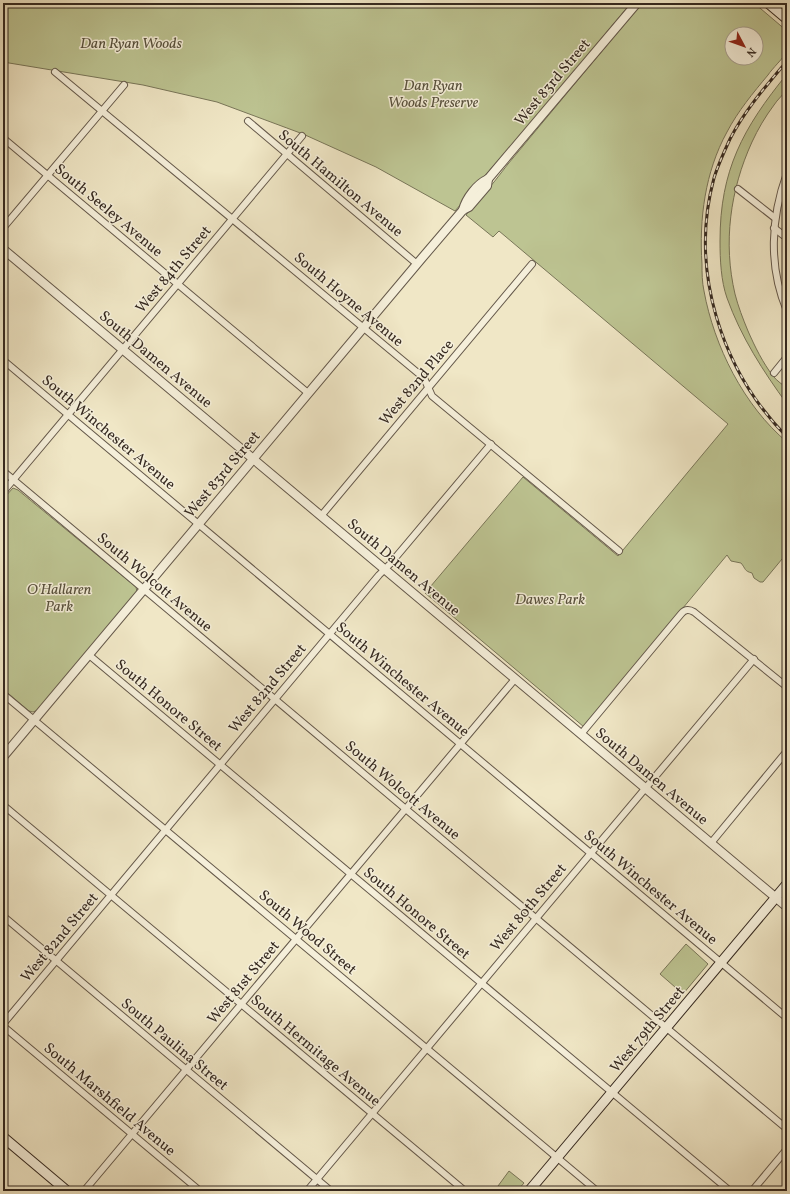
<svg xmlns="http://www.w3.org/2000/svg" width="790" height="1194" viewBox="0 0 790 1194" font-family="Vollkorn,serif">
<style>
.green{fill:#bdc492;stroke:#797659;fill-rule:evenodd}
.lines{fill:none;stroke-linecap:round;stroke-linejoin:round}
.minor-casing{stroke:#64584a;stroke-width:8}
.tertiary-casing{stroke:#64584a;stroke-width:10}
.secondary-casing{stroke:#352920;stroke-width:11}
.minor{stroke:#f5efda;stroke-width:6}
.tertiary{stroke:#f5efda;stroke-width:8}
.secondary{stroke:#f5efda;stroke-width:9}
.rail-casing{stroke:#352920;stroke-width:3}
.rail{stroke:#f5efda;stroke-width:1.5;stroke-dasharray:4.5;stroke-linecap:butt}
.labels{text-anchor:middle;stroke-width:3;stroke-linejoin:round;paint-order:stroke}
.park-label{font-size:15px;font-style:italic;fill:#57503c;stroke:#f5efda}
.street-label{font-size:15px;fill:#352920;stroke:#f5efda}
</style>
<rect width="100%" height="100%" fill="#f0e7c6"/>
<filter id="stains"><feTurbulence type="fractalNoise" baseFrequency=".005" numOctaves="4"/><feColorMatrix values="0 0 0 0 .2 0 0 0 0 .09 0 0 0 0 .02 0 0 0 .5 -.17"/></filter>
<radialGradient id="worn" r=".72"><stop offset=".6" stop-color="#630" stop-opacity="0"/><stop offset="1" stop-color="#630" stop-opacity=".3"/></radialGradient>
<g class="green">
<path d="M3 3H631L512 146 495 164 455 211 376 167 303 134 217 102 143 85 3 62Z"/>
<path d="M642 3H754L787 31C787 36 788 48 787 52 785 56 771 70 768 75 753 93 738 111 727 132 705 172 699 219 702 264 702 273 702 282 704 291 714 346 744 406 787 442V553L763 582H760L754 578 752 573C744 571 746 569 741 563L731 561 727 555 584 727 425 593 523 477 618 556 728 424 499 231 493 237 466 215 494 182 508 164ZM732 34H756V58H732Z"/>
<path d="M787 74C787 78 788 85 787 89 784 94 777 100 774 105 765 117 758 129 752 142 730 190 723 243 735 294 738 306 743 319 748 331 755 347 763 363 773 376 777 381 783 385 787 388V404C763 371 741 337 727 298 721 281 720 260 720 241 720 170 743 128 787 74Z"/>
<path d="M13 488 18 490 136 587 137 592 38 710 33 712 29 711 3 689V499Z"/>
<path d="M686 944 708 964 683 994 660 974Z"/>
<path d="M509 1171 524 1183 517 1191H504L498 1186Z"/>
</g>
<g class="lines">
<defs>
<g id="minor">
<path d="M55 72 424 378 432 396 619 551"/>
<path d="M248 121 417 264"/>
<path d="M3 138 308 393"/>
<path d="M787 173C771 217 768 266 787 311"/>
<path d="M738 189 775 218"/>
<path d="M3 228 124 85"/>
<path d="M774 228 787 238"/>
<path d="M3 360 787 1018"/>
<path d="M774 373 787 357"/>
<path d="M3 471 787 1129"/>
<path d="M3 492 302 136"/>
<path d="M321 516 532 264"/>
<path d="M89 655 730 1191"/>
<path d="M3 694 597 1191"/>
<path d="M581 734 681 614C685 609 689 609 694 612L787 687"/>
<path d="M3 805 465 1191"/>
<path d="M711 843 787 751"/>
<path d="M3 916 331 1191"/>
<path d="M3 1024 379 575 390 564 491 444"/>
<path d="M3 1026 200 1191"/>
<path d="M84 1191 515 679"/>
<path d="M307 1191 754 659"/>
<path d="M752 1191 787 1149"/>
</g>
<g id="tertiary">
<path d="M463 210C466 198 477 184 488 179L637 3"/>
<path d="M3 249 787 907"/>
<path d="M3 757 422 258 463 210 469 207 487 186 488 179"/>
</g>
<g id="secondary">
<path d="M768 3 787 19"/>
<path d="M3 1137 67 1191"/>
<path d="M529 1191 787 884"/>
</g>
</defs>
<use href="#minor" class="minor-casing"/>
<use href="#tertiary" class="tertiary-casing"/>
<use href="#secondary" class="secondary-casing"/>
<use href="#minor" class="minor"/>
<use href="#tertiary" class="tertiary"/>
<use href="#secondary" class="secondary"/>
<defs>
<path id="rail" d="M787 61C766 86 745 110 730 139 724 152 718 165 714 178 689 270 721 370 787 437"/>
</defs>
<use href="#rail" class="rail-casing"/>
<use href="#rail" class="rail"/>
</g>
<g class="labels">
<g class="park-label">
<text x="131" y="48">Dan Ryan Woods</text>
<text x="433" y="90">Dan Ryan<tspan x="433" dy="17">Woods Preserve</tspan></text>
<text x="59" y="594">O'Hallaren<tspan x="59" dy="17">Park</tspan></text>
<text x="550" y="604">Dawes Park</text>
</g>
<g class="street-label">
<text transform="translate(552 82) rotate(-50)" y="5">West 83rd Street</text>
<text transform="translate(341 183) rotate(40)" y="5">South Hamilton Avenue</text>
<text transform="translate(109 210) rotate(40)" y="5">South Seeley Avenue</text>
<text transform="translate(173 269) rotate(-50)" y="5">West 84th Street</text>
<text transform="translate(349 299) rotate(40)" y="5">South Hoyne Avenue</text>
<text transform="translate(156 359) rotate(40)" y="5">South Damen Avenue</text>
<text transform="translate(416 382) rotate(-50)" y="5">West 82nd Place</text>
<text transform="translate(109 432) rotate(40)" y="5">South Winchester Avenue</text>
<text transform="translate(222 474) rotate(-50)" y="5">West 83rd Street</text>
<text transform="translate(404 567) rotate(40)" y="5">South Damen Avenue</text>
<text transform="translate(155 582) rotate(40)" y="5">South Wolcott Avenue</text>
<text transform="translate(403 679) rotate(40)" y="5">South Winchester Avenue</text>
<text transform="translate(267 688) rotate(-50)" y="5">West 82nd Street</text>
<text transform="translate(169 705) rotate(40)" y="5">South Honore Street</text>
<text transform="translate(652 776) rotate(40)" y="5">South Damen Avenue</text>
<text transform="translate(403 790) rotate(40)" y="5">South Wolcott Avenue</text>
<text transform="translate(651 887) rotate(40)" y="5">South Winchester Avenue</text>
<text transform="translate(528 907) rotate(-50)" y="5">West 80th Street</text>
<text transform="translate(417 913) rotate(40)" y="5">South Honore Street</text>
<text transform="translate(308 932) rotate(40)" y="5">South Wood Street</text>
<text transform="translate(59 937) rotate(-50)" y="5">West 82nd Street</text>
<text transform="translate(243 982) rotate(-50)" y="5">West 81st Street</text>
<text transform="translate(647 1029) rotate(-50)" y="5">West 79th Street</text>
<text transform="translate(175 1044) rotate(40)" y="5">South Paulina Street</text>
<text transform="translate(316 1050) rotate(40)" y="5">South Hermitage Avenue</text>
<text transform="translate(110 1099) rotate(40)" y="5">South Marshfield Avenue</text>
</g>
</g>
<rect width="790" height="1194" fill="none" stroke="#f0e7c6" stroke-width="16"/>
<rect x="4" y="4" width="782" height="1186" fill="none" stroke="#352920" stroke-width="2"/>
<rect x="8" y="8" width="774" height="1178" fill="none" stroke="#352920"/>
<g transform="translate(744 46) rotate(131)"><circle r="19" fill="#f5efda" stroke="#a8a090"/>
<path d="M0-3L7 15L0 10L-7 15Z" fill="#8f2418"/>
<text y="-6" font-size="11" font-weight="bold" text-anchor="middle" fill="#352920">N</text>
</g>
<rect width="100%" height="100%" filter="url(#stains)"/>
<rect width="100%" height="100%" fill="url(#worn)"/>
</svg>
